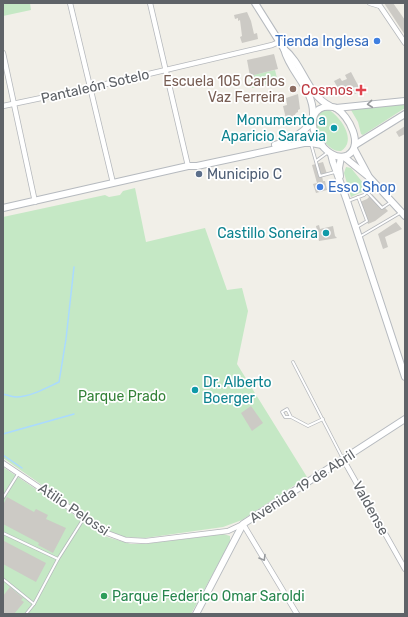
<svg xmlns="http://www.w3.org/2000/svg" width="408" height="617" viewBox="0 0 408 617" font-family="Rubik,sans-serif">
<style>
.green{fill:#c5e8c5}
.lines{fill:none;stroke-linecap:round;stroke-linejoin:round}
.stream{stroke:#aadaff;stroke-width:1.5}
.building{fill:#cccac5}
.lane-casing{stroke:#b5b8bc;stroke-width:3.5}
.street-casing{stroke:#b5b8bc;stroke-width:6}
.secondary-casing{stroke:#b6babf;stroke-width:8}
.lane{stroke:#fff;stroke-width:2}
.street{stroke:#fff;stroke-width:4.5}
.secondary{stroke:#fff;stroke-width:6}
.oneway{stroke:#979a9d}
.shop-dot{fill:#3f7fe0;stroke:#fff;stroke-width:1.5}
.education-dot{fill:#8d6e63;stroke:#fff;stroke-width:1.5}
.health-dot{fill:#e0444e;stroke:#fff;stroke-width:1.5}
.culture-dot{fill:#0f9aa8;stroke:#fff;stroke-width:1.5}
.service-dot{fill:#5c6f8a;stroke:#fff;stroke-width:1.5}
.leisure-dot{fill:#2e9e5b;stroke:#fff;stroke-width:1.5}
.labels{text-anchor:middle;stroke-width:3.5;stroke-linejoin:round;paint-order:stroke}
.shop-label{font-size:14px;fill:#366cbe;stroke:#fff;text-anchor:end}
.education-label{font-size:14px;fill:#785e54;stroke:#fff;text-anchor:end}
.street-label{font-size:14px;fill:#5f6368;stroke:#fff}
.health-label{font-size:14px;fill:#be3a42;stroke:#fff;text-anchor:end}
.culture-label{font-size:14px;fill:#0d838f;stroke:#fff;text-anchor:end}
.service-label{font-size:14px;fill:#4e5e75;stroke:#fff;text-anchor:start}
.park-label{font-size:14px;fill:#348238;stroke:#fff}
.leisure-label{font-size:14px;fill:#27864d;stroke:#fff;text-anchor:start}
</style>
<rect width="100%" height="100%" fill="#f1efe8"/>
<g class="green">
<path d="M3 3H30L31 10 3 16Z"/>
<path d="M275 70 278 82 252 88 249 76Z"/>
<path d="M405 103V108L363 135 361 134 358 122 351 110 355 108 389 106Z"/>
<path d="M327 109C340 115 358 141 341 151 327 153 309 124 318 112 321 110 324 110 327 109Z"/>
<path d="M346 167 351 168 368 189 351 197 344 173Z"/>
<path d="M135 188 146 242 205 228 227 290 242 288 248 311 237 364 307 477 242 520 223 527 145 538 122 537 107 530 3 458V217L105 195 109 197 120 195 123 191Z"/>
<path d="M3 467 107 537 131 544H144L223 534 230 536V542L191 614H3Z"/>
</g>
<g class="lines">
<g class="stream">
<path d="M3 394C7 395 12 397 16 397 30 397 46 388 59 382L66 339 74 267"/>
<path d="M3 434 74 414"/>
<path d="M3 455 22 468"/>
</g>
</g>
<g class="building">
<path d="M384 3H393L405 20V35Z"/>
<path d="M247 12 251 21 254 34 257 33 258 39 242 43 240 37 242 36 240 20 238 21V18L235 19 234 15Z"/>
<path d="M274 54 278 69 250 76 247 60Z"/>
<path d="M351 72 361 91 355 94 351 87 341 94 334 81 340 78 342 81 347 79 345 75Z"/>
<path d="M298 94 300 109 298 110V112L296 113 292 119 293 122 287 123 283 106 287 105 286 98Z"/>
<path d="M405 126V134L399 137 396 132Z"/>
<path d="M323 162 327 174 322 176 323 181H325L327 190 316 193 313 184 317 183 312 165Z"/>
<path d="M372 194 388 211 375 221 368 224 360 202 367 199Z"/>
<path d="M396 222 402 229 385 237 388 247 383 249 378 234Z"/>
<path d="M319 225 320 229 333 226 335 236 337 238 319 241 316 226Z"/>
<path d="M251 406 263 423 252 431 241 413Z"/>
<path d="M7 497 34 512 36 509 48 515 46 519 66 528 53 553 38 545 39 543 3 524V505Z"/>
<path d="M4 541 46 563 36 582 3 564Z"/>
<path d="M10 587 23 598 21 600 24 602 14 614H5L3 613V596Z"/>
</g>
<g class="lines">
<defs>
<g id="lane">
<path d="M311 144 320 176 335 172"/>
<path d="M316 161 327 153"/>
<path d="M367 192 382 208 391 202"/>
<path d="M348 201 364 195 374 184"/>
<path d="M357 227 367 221 358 197"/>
<path d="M361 236 400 213"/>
<path d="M293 362 343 459"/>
<path d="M291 417H285L282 412 287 409 291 417 308 426 323 419"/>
<path d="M3 498 18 474"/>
<path d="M3 533 58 559"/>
<path d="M3 579 34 604"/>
<path d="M26 614 34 604 58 559 84 518"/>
</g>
<g id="street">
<path d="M70 3 113 183"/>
<path d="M150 3 188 166"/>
<path d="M370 3 380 6 405 43"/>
<path d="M3 53 35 202"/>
<path d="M3 106 89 88 272 45 279 42"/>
<path d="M343 459 405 569"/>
<path d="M3 463 107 533 126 540 146 541 228 531 243 524 297 614"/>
</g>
<g id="secondary">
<path d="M255 3 284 49C290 73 314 89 313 115"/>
<path d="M284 49C303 64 307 95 330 106"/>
<path d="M324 107C328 107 333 106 336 108 349 116 364 145 348 155 327 167 296 116 324 107Z"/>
<path d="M336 108 405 101"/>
<path d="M275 145C291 141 302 134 312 122"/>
<path d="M355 145 405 114"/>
<path d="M354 149 369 177"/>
<path d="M331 154 333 162 347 201 405 377"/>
<path d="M344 157 370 178 405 216"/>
<path d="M340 176 339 168 341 157"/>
<path d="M3 208 188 166H197L304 143H311L322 145"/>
<path d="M196 614 243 524 405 419"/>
</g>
</defs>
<use href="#lane" class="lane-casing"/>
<use href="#street" class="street-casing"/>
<use href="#secondary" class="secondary-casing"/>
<use href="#lane" class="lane"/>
<use href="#street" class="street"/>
<use href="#secondary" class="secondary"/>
</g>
<defs><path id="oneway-chevron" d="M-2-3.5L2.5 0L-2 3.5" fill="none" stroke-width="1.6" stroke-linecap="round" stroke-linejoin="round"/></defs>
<g class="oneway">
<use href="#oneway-chevron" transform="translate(370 104) rotate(174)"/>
<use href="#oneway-chevron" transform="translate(263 558) rotate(59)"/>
</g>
<g class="shop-dot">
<circle cx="377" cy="41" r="4"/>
<circle cx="320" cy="187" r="4"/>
</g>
<circle class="education-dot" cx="293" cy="89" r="4"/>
<path class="health-dot" d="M359 84h4v4h4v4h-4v4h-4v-4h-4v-4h4z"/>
<g class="culture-dot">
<circle cx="334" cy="128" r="4"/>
<circle cx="326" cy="233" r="4"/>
<circle cx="195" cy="390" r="4"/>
</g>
<circle class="service-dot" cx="199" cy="174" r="4"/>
<circle class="leisure-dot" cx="104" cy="596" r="4"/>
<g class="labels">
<g class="shop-label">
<text x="369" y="46">Tienda Inglesa</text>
<text x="328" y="192" text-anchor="start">Esso Shop</text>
</g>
<g class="education-label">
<text x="285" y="86">Escuela 105 Carlos<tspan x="285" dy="16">Vaz Ferreira</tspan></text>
</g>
<g class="street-label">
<text transform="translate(95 86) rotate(-13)" y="5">Pantaleón Sotelo</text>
<text transform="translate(302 486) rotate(-33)" y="5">Avenida 19 de Abril</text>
<text transform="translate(371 508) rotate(61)" y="5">Valdense</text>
<text transform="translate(74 509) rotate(34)" y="5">Atilio Pelossi</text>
</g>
<g class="health-label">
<text x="353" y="95">Cosmos</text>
</g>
<g class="culture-label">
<text x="326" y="125">Monumento a<tspan x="326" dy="16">Aparicio Saravia</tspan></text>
<text x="318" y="238">Castillo Soneira</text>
<text x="203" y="387" text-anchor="start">Dr. Alberto<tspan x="203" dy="16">Boerger</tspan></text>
</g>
<g class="service-label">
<text x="207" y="179">Municipio C</text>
</g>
<g class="park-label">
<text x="122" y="401">Parque Prado</text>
</g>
<g class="leisure-label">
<text x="112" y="601">Parque Federico Omar Saroldi</text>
</g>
</g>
<rect width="408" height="617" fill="none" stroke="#5f6368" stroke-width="8"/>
</svg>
